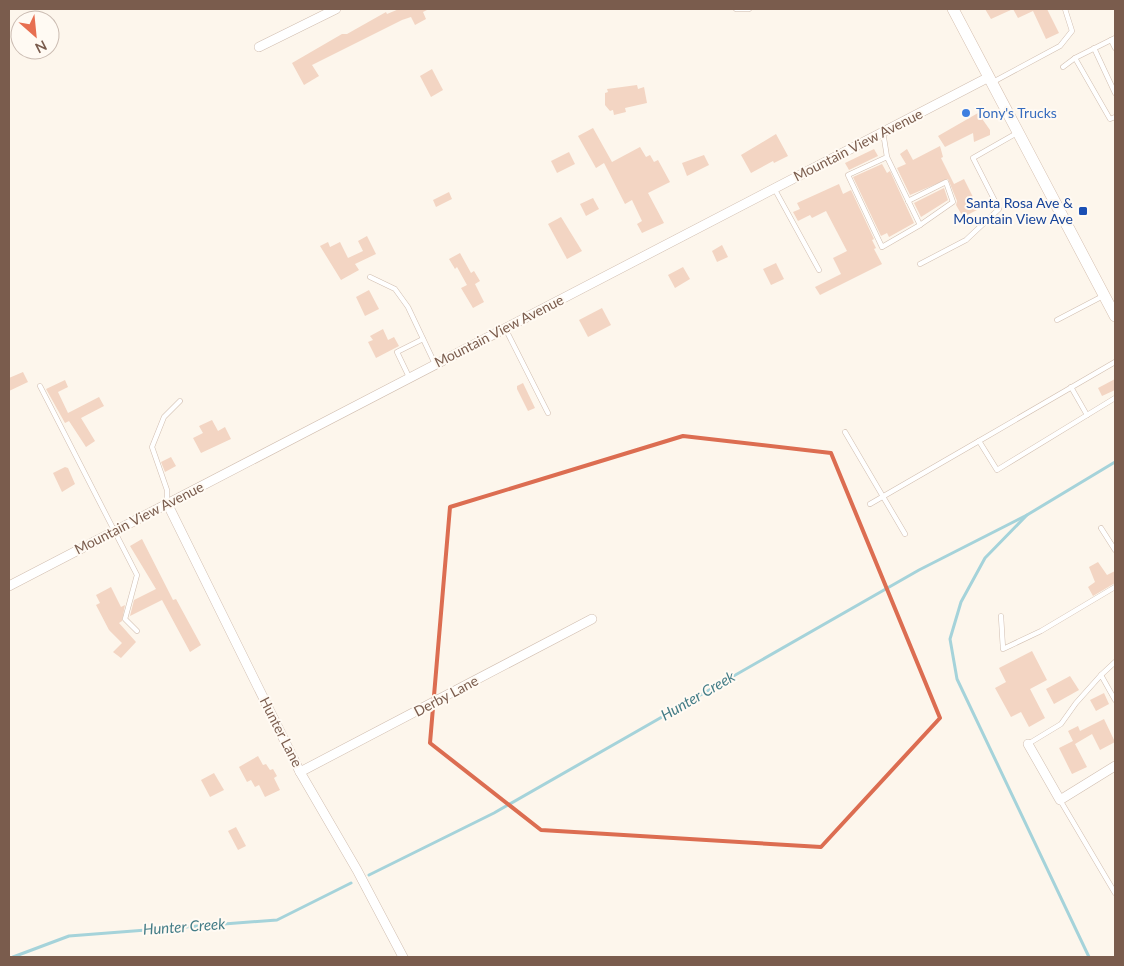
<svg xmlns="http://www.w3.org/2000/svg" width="1124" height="966" viewBox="0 0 1124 966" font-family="Lato,sans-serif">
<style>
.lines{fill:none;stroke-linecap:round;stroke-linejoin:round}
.stream{stroke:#a5d3da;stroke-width:3}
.building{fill:#f3d5c3}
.service-casing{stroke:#d1beb0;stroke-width:5.5}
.minor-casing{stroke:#d1beb0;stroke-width:10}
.secondary-casing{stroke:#d6c0b0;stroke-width:12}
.service{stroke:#fff;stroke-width:4.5}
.minor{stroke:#fff;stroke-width:9}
.secondary{stroke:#fff;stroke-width:11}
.marked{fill:none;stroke:#dc6d51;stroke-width:4;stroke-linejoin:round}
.shop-dot{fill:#3f7fe0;stroke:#fffaf3;stroke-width:2}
.transit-dot{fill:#1a4fb4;stroke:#fffaf3;stroke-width:2}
.labels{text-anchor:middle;stroke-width:4;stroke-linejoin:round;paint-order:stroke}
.shop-label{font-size:14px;fill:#366cbe;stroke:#fffaf3;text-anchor:start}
.street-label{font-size:14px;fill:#7a5c4d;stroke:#fffaf3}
.transit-label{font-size:14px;fill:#164399;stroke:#fffaf3;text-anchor:end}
.water-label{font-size:15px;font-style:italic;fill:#437c86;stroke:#fffaf3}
</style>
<rect width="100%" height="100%" fill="#fdf6ec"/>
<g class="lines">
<g class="stream">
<path d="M369 875 494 813 919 570 1027 515"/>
<path d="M13 957 69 936 277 920 351 883"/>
<path d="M1089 957 957 679 950 639 961 602 985 558 1027 515 1115 462"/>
</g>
</g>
<g class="building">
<path d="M399 9H429L423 12 426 19 415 25 411 17 402 20 312 65 319 76 304 85 292 63 342 34H347L386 12 387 14Z"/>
<path d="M985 9H1047L1059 33 1046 39 1033 11 1018 18 1013 9 991 19Z"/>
<path d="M432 69 443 90 431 97 420 76Z"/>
<path d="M637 85 638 89 644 87 647 103 625 108 626 112 614 115 613 110 610 111 605 105V93L608 92 607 89Z"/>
<path d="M978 113 990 130V135L974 142 973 133 945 147 938 136Z"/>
<path d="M593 128 612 162 640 147 646 157 650 155 654 162 658 160 670 182 648 193 664 223 642 233 637 224 642 221 632 200 625 204 604 163 596 168 578 136Z"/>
<path d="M776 134 788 156 774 163 773 161 751 173 741 155Z"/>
<path d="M940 146 943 157 941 158 954 184 964 179 979 209 963 217 956 205 957 201 948 179 910 195 897 168 906 164 900 154 907 149 913 160Z"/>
<path d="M874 149 878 156 849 170 845 163Z"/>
<path d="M569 152 575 164 557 173 551 161Z"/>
<path d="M704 155 709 165 687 176 682 163Z"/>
<path d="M882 164 887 173 890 171 914 223 889 237 887 233 881 236 853 177Z"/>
<path d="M839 184 843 194 851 190 874 239 872 240 876 248 874 249 882 264 820 295 815 287 841 274 833 258 847 251 826 211 812 218 810 215 798 221 793 212 800 209 797 203Z"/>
<path d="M944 188 948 200 921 217 914 203Z"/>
<path d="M449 192 452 199 436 207 433 200Z"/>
<path d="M593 198 599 209 586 216 580 204Z"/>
<path d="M561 217 582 251 567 259 548 224Z"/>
<path d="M367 236 376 254 355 264 359 270 341 280 320 246 328 242 330 247 340 242 348 258 363 251 358 241Z"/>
<path d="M722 245 728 257 717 262 712 251Z"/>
<path d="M460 253 471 273 474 271 480 281 475 284 484 302 473 308 461 288 467 285 457 267 455 269 449 259Z"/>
<path d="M776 263 784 279 771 285 763 269Z"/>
<path d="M683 267 690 279 675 288 668 275Z"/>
<path d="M369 290 379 309 365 316 356 297Z"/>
<path d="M602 308 611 325 588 337 579 320Z"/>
<path d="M383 329 388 340 394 337 399 346 376 358 368 342 373 340 370 336Z"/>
<path d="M23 372 28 382 9 391V378Z"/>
<path d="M1115 379V390L1102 396 1098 388Z"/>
<path d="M65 380 68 387 58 392 68 413 99 397 104 406 81 418 95 441 86 447 69 421 65 423 46 389Z"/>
<path d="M523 383 535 408 528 411 517 389V386Z"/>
<path d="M212 420 218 431 225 427 231 439 201 453 193 438 203 433 199 426Z"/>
<path d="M171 457 176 466 165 472 161 462Z"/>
<path d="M65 467 68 468 75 484 62 492 53 473Z"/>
<path d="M142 539 173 600 176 599 201 645 190 652 162 600 130 616 134 600 156 589 130 546Z"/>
<path d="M1098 562 1107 575 1115 571V583L1093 596 1088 587 1095 582 1089 567Z"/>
<path d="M111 587 121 607 125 605 122 621 119 623 136 642 121 658 113 652 122 643 109 630 96 605 100 603 96 595Z"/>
<path d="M1032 651 1047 680 1030 689 1045 718 1029 727 1021 712 1011 717 995 688 1006 682 999 668Z"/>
<path d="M1070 676 1079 690 1054 704 1046 689Z"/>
<path d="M1104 693 1109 704 1096 711 1090 700Z"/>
<path d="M1104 719 1115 742 1100 750 1092 734 1075 744 1087 767 1072 774 1059 748 1073 741 1068 731 1078 726 1080 731Z"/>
<path d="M258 756 263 765 266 764 270 770 273 769 277 776 274 778 280 790 265 797 259 785 255 787 251 780 247 782 239 767Z"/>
<path d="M214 773 224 790 210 797 201 780Z"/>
<path d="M236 827 246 846 238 850 228 831Z"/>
</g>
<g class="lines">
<defs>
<g id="service">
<path d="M736 9H749"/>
<path d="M1111 40 1115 48"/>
<path d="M1094 48 1115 93"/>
<path d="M1075 58 1110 119 1115 117"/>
<path d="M1063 67 1075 58 1115 38"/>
<path d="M993 82 1060 46 1072 31 1065 9"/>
<path d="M883 132 887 157 920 225 882 247 848 175 887 157"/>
<path d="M774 188 819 270"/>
<path d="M908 201 946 182 953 202 920 225"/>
<path d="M920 264 966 240 999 209 973 158 1017 133"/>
<path d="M370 277 395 289 408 307 435 364"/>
<path d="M1057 320 1103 296"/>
<path d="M505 328 548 413"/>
<path d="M409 377 397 352 423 339"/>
<path d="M40 386 137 575 125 619 137 631"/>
<path d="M1071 387 1087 415"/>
<path d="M845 432 905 534"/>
<path d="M979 441 1115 362"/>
<path d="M167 503V490L152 447 164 417 180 401"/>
<path d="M870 504 979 441 997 470 1115 398"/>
<path d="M1101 528 1115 550"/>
<path d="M1001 616 1003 649 1041 631 1115 587"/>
<path d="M1101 675 1115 662"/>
<path d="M1028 744 1061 724 1076 703 1101 675 1115 700"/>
<path d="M1060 800 1115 893"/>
</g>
<g id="minor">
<path d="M259 47 336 9"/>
<path d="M167 503 300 772 357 870 403 957"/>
<path d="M9 586 989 77"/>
<path d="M1028 744 1060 800 1115 766"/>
<path d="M300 772 592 619"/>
</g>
<path id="secondary" d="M953 9 1115 316"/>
</defs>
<use href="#service" class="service-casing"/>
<use href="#minor" class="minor-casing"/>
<use href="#secondary" class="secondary-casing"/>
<use href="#service" class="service"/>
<use href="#minor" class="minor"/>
<use href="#secondary" class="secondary"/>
</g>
<path class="marked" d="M683 436 831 453 940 718 821 847 541 830 430 743 450 507Z"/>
<circle class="shop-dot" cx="966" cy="113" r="5"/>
<rect class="transit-dot" x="1078" y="206" width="10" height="10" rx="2.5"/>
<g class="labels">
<g class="shop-label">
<text x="976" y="118">Tony's Trucks</text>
</g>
<g class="street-label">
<text transform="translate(858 145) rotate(-27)" y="5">Mountain View Avenue</text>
<text transform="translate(499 331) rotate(-27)" y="5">Mountain View Avenue</text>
<text transform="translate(139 518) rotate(-27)" y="5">Mountain View Avenue</text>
<text transform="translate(446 696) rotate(-28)" y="5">Derby Lane</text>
<text transform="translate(281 732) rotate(63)" y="5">Hunter Lane</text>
</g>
<g class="transit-label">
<text x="1073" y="208">Santa Rosa Ave &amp;<tspan x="1073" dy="16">Mountain View Ave</tspan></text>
</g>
<g class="water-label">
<text transform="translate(698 696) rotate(-30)" y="5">Hunter Creek</text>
<text transform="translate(184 927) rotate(-4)" y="5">Hunter Creek</text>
</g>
</g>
<rect width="1124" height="966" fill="none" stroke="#7a5c4d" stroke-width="20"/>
<g transform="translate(35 35) rotate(153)"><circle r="24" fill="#fffaf3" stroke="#cabbb1"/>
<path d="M0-4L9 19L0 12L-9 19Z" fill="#e76f51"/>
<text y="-8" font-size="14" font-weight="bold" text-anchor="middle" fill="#7a5c4d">N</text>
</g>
</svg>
